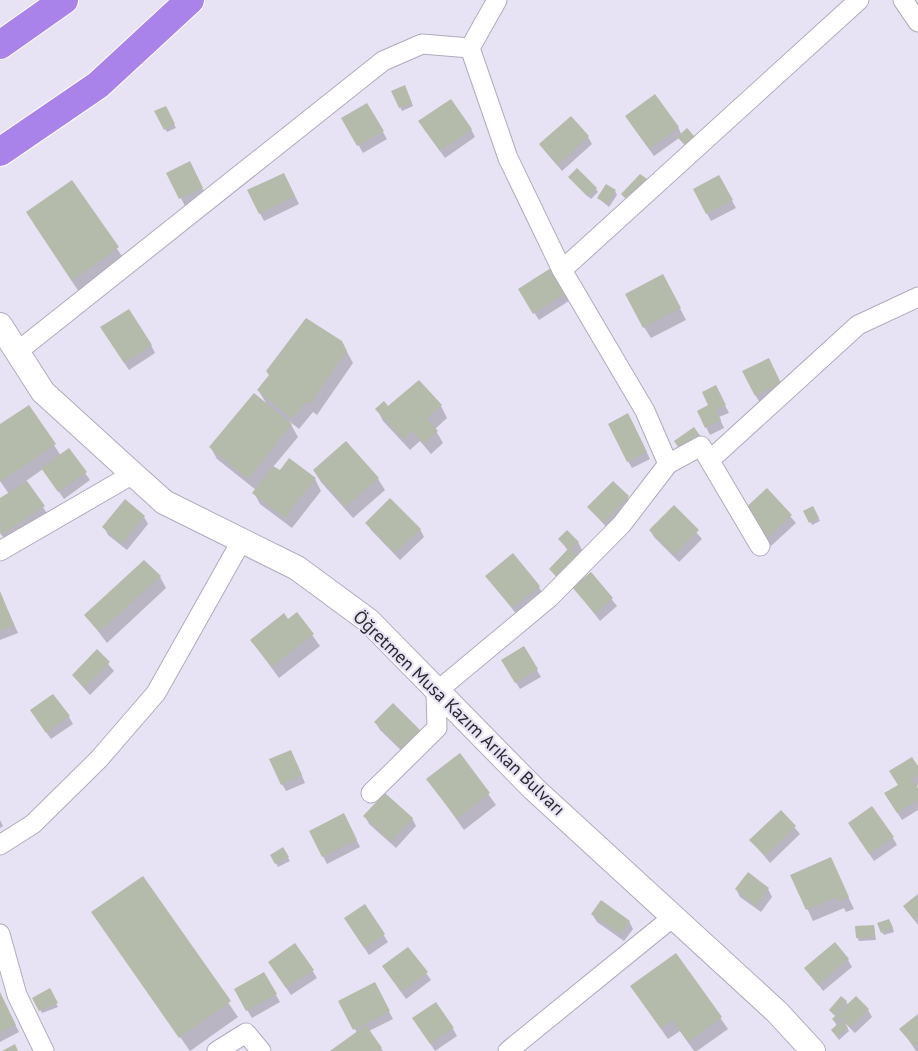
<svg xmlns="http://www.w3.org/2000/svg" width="918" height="1051" viewBox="0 0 918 1051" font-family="'PT Sans',sans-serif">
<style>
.shadow{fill:#0003}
.building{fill:#b5bbaa}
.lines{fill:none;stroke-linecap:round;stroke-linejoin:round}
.minor-casing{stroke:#b0abbc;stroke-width:21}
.tertiary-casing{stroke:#b0abbc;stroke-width:26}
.motorway-casing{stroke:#fff;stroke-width:30}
.minor{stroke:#fff;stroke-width:19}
.tertiary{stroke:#fff;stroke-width:24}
.motorway{stroke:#a983ea;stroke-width:28}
.labels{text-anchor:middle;stroke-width:4.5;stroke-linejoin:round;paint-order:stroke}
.street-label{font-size:18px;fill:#2a282e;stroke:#e8e3f4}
</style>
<rect width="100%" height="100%" fill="#e8e3f4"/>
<g class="shadow">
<path d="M406 90 413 106 402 111 393 92Z"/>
<path d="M367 104 387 139 363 153 343 118Z"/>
<path d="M165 107 176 128 167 132 156 112Z"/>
<path d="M631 124 678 127 688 149 679 138 654 156Z"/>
<path d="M424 129H471L475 137 445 158Z"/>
<path d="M588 137 592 144 562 171 540 145Z"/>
<path d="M194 170 206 196 185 206 168 173Z"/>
<path d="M569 177 596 189 598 192 591 199Z"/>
<path d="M719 177 736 208 711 221 694 190Z"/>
<path d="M71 182 124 259 79 292 34 224Z"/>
<path d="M288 182 299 204 264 221 249 191Z"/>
<path d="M615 191 617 195 609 207 598 198Z"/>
<path d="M553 268 572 299 539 320 524 297Z"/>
<path d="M669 287 686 320 651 338 644 327Z"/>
<path d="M106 335 151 345 155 353 129 370Z"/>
<path d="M341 341 353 363 317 415 313 412 299 429 289 421 298 437 273 467 280 472 315 479 321 491 292 528 260 504 254 493 256 490 217 459 211 448 268 406 258 390Z"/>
<path d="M768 359 784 391 760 403 756 396Z"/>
<path d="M719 394 729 413 719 417 724 428 710 435 706 427 710 406Z"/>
<path d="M29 406 61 456 69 450 90 480 64 499 43 469 26 481 50 518 9 545 0 533V500L9 494 0 481V426Z"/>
<path d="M441 406 447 418 435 429 443 443 431 454 420 441 410 450 383 421 377 409Z"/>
<path d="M632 422 650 459 632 468 628 461Z"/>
<path d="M314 471 378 479 385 490 353 518 321 482Z"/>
<path d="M767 490 796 523 771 546 746 520Z"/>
<path d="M628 497 632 505 608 529 589 507Z"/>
<path d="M674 507 702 539 679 562 654 537 650 530Z"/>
<path d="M813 507 820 521 812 525 805 511Z"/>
<path d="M144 517 148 524 127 550 108 535 104 527Z"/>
<path d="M367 523 420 529 424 537 400 560 371 530Z"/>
<path d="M560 539 578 542 582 550 576 556 564 586 550 569 568 551Z"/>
<path d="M590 573 617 606 600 621 574 587Z"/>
<path d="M487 576 539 587 543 594 517 615Z"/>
<path d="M160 577 166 588 107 643 86 615Z"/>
<path d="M0 593 18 633 0 640Z"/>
<path d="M297 614 320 646 279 678 251 640Z"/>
<path d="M524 648 541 677 520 689 503 661Z"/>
<path d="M97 651 114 671 90 695 73 676Z"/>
<path d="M393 705 409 758 380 730 376 723Z"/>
<path d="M69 717 73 724 51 739 36 718Z"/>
<path d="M460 755 496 805 464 830 428 779Z"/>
<path d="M294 758 305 783 286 791 282 784Z"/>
<path d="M918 769V785L916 787 918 791V810L902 820 890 801 899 786Z"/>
<path d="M781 812 800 834 770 863 751 840Z"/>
<path d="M365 816 412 818 416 826 396 848 369 824Z"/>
<path d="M0 820 3 826 0 828Z"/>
<path d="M348 822 360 847 327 864 310 831Z"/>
<path d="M854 831 893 838 897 845 874 861Z"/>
<path d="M283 849 290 861 278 867 272 855Z"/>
<path d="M830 859 854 909 846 912 844 908 813 921 792 876Z"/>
<path d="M748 874 768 889 772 897 761 912 740 897 736 889Z"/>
<path d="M143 878 238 1017 190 1051 93 913Z"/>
<path d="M918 895V925L904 906Z"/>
<path d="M365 906 388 942 369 955 350 926Z"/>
<path d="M592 914 629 921 633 929 624 941 597 922Z"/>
<path d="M891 923 894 932 884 935 882 932Z"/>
<path d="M874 926 876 940 859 941 857 937Z"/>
<path d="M408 948 431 980 406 999 383 966Z"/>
<path d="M676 954 728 1029 697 1051H694L680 1031 668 1039 631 986Z"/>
<path d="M848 960 852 967 823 991 806 968Z"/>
<path d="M274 970H312L317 978 291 995Z"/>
<path d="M264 974 280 1002 252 1018 235 990Z"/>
<path d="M49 990 58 1007 42 1013 34 998Z"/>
<path d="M378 991 393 1019 369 1031 383 1051H332L357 1033 340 1001Z"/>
<path d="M0 996 19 1032 0 1042Z"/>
<path d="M846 1001 848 1005 868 1010 872 1017 855 1033 845 1023 849 1031 839 1040 834 1033 837 1026 833 1019 836 1017 830 1010Z"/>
<path d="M918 1015V1051H916L901 1029Z"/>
<path d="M418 1025 453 1029 457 1036 435 1051Z"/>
</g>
<g class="building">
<path d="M405 85 412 103 399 108 391 91Z"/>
<path d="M655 94 679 127 649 149 625 116Z"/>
<path d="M451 99 472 129 440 151 418 121Z"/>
<path d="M367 103 384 131 357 146 341 118Z"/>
<path d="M166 106 175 124 164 130 154 111Z"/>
<path d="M571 116 589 136 557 165 539 144Z"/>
<path d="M687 128 695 137 686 146 677 137Z"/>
<path d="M190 161 203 188 179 199 166 173Z"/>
<path d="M577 168 597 188 588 197 568 177Z"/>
<path d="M284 173 295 196 259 214 247 190Z"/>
<path d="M640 174 650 181 629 202 621 194Z"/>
<path d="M719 175 733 200 706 214 693 189Z"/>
<path d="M72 180 119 247 72 281 26 212Z"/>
<path d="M606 184 616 190 607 204 597 198Z"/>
<path d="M554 266 569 291 533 314 518 289Z"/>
<path d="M663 274 681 308 643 328 625 294Z"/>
<path d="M129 309 152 345 124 363 100 327Z"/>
<path d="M306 318 342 341 347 351 310 404 306 402 292 419 257 390 269 375 266 371Z"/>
<path d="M769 358 781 383 755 396 742 371Z"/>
<path d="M419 380 442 405 427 419 438 431 424 443 412 431 403 439 375 409 384 401 388 406Z"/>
<path d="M716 385 726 405 716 410 721 420 705 428 697 411 708 405 702 392Z"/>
<path d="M254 393 292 424 248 479 209 447Z"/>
<path d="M29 405 56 444 0 482V424Z"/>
<path d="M628 413 647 452 627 462 608 424Z"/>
<path d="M694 427 701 437 681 451 674 441Z"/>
<path d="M346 441 379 478 346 507 313 470Z"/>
<path d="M69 448 87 472 58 492 41 468Z"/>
<path d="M289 458 316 478 285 518 252 493 273 466 280 470Z"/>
<path d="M27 481 45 506 1 535 0 498Z"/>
<path d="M613 481 629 496 603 523 587 507Z"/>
<path d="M767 488 792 515 766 539 741 512Z"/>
<path d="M390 498 421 529 395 553 365 523Z"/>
<path d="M125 499 145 516 122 544 102 527Z"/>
<path d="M674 505 699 530 674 555 649 530Z"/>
<path d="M813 506 819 518 809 523 803 511Z"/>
<path d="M567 530 579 542 571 549 580 558 559 579 549 569 568 549 558 539Z"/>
<path d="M513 553 540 586 512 608 485 576Z"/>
<path d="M144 560 161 576 99 632 84 615Z"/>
<path d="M591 572 613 598 595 614 572 587Z"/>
<path d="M0 591 14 625 0 631Z"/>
<path d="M297 612 314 634 272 667 250 640 284 613 288 619Z"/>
<path d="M524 646 538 669 515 683 501 660Z"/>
<path d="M97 649 110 662 85 688 72 675Z"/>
<path d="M53 694 70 716 46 733 30 710Z"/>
<path d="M393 703 422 732 404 751 374 722Z"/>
<path d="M291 750 302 775 281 785 269 759Z"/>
<path d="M460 753 490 793 457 819 426 779Z"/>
<path d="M912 757 918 766V775L912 779 918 788V800L897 813 884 793 898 785 889 771Z"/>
<path d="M385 793 413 818 391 841 363 816Z"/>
<path d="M872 806 894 837 869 854 848 823Z"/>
<path d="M781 810 796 826 765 856 749 840Z"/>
<path d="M344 813 357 840 322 857 309 831Z"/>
<path d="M283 847 289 857 275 864 270 855Z"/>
<path d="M831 857 849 897 839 902 837 897 806 910 790 875Z"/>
<path d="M748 872 769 888 756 906 735 889Z"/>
<path d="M143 876 231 1001 179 1038 91 912Z"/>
<path d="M918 894V916L914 920 903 906Z"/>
<path d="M601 900 630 921 620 934 591 914Z"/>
<path d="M365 904 385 934 364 948 344 918Z"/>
<path d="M889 919 893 928 881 933 877 923Z"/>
<path d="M874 925 875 937 856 938 855 926Z"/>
<path d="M835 942 849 959 818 985 804 968Z"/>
<path d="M295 943 314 970 286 988 268 962Z"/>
<path d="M408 947 428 972 401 992 382 966Z"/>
<path d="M676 953 722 1017 688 1042 672 1020 661 1029 630 986Z"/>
<path d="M264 972 277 994 246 1011 234 989Z"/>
<path d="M375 982 390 1011 353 1030 338 1001Z"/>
<path d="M50 988 58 1003 39 1011 32 998Z"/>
<path d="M0 992 16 1025 0 1033Z"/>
<path d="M841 996 847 1001 834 1015 829 1010Z"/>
<path d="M856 996 869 1009 850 1027 841 1017 835 1022 832 1019Z"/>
<path d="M436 1002 454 1028 430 1044 412 1018Z"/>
<path d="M918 1014V1044L915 1047 899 1029Z"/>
<path d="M842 1020 848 1028 837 1037 831 1030Z"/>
<path d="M366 1025 382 1048 379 1051H330Z"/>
<path d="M15 1044 18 1051H2Z"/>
</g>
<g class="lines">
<defs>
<g id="minor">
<path d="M903 0 918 22"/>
<path d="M562 270 859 0"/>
<path d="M17 352 383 61 422 44 470 48"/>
<path d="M710 460 858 325 918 297"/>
<path d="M668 464 701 446 760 546"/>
<path d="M0 551 133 474"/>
<path d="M371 793 437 728 436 692 549 598 622 524 668 464 645 411 562 270 508 158 470 48 497 0"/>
<path d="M0 845 33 824 99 759 156 693 242 540"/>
<path d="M0 934 17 995 44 1051"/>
<path d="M217 1051 246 1033 261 1051"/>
<path d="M508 1051 673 917"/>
</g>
<path id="tertiary" d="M0 325 43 392 133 474 164 502 297 568 369 621 534 789 777 1012 813 1051"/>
<g id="motorway">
<path d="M0 45 64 0"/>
<path d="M0 152 98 85 190 0"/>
</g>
</defs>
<use href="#minor" class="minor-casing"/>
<use href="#tertiary" class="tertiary-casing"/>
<use href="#motorway" class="motorway-casing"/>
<use href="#minor" class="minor"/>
<use href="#tertiary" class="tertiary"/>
<use href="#motorway" class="motorway"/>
</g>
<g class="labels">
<g class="street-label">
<text transform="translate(459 713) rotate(44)" y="6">Öğretmen Musa Kazım Arıkan Bulvarı</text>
</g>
</g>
</svg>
